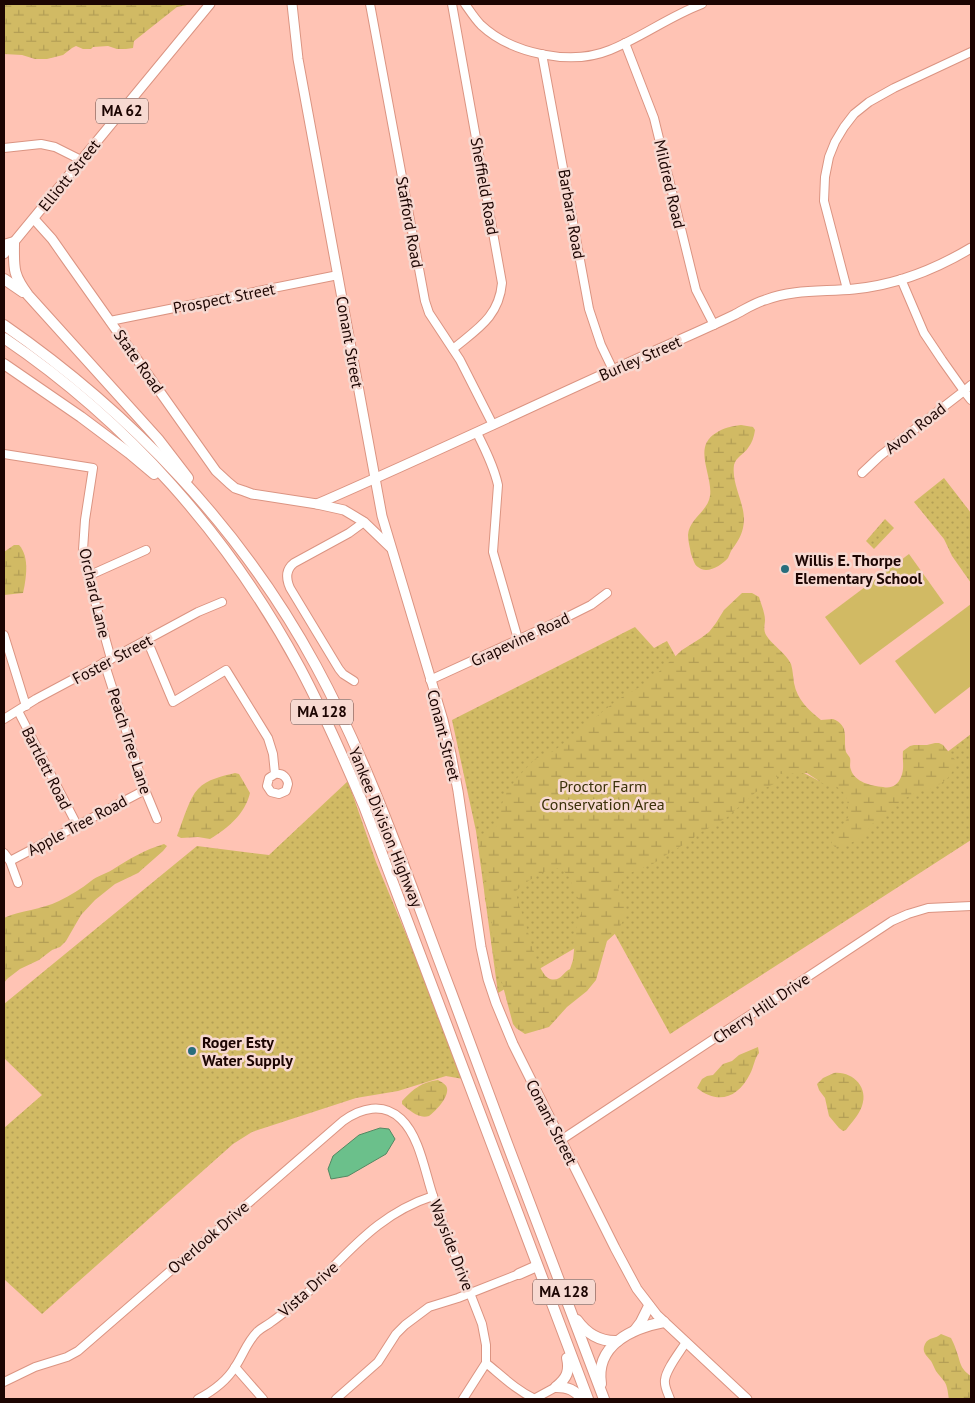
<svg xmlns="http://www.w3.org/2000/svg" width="975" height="1403" viewBox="0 0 975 1403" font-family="'PT Sans',sans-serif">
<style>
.green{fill:url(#green-dots)}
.wetland{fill:url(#wetland-marsh);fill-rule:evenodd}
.pitch{fill:#d1ba64}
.water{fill:#6bc08b;stroke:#538862}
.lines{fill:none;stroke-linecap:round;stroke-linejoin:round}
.minor-casing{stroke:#db9482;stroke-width:10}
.major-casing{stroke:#db9482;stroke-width:11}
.highway-casing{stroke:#db9482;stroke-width:12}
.minor{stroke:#fff;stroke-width:8}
.major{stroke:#fff;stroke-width:9}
.highway{stroke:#fff;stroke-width:10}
.poi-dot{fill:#286d7c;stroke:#f7d9d1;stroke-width:2}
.labels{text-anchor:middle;stroke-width:5;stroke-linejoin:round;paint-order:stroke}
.shield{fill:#f7d9d1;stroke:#5e4540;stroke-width:1}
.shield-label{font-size:15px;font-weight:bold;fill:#1c0502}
.street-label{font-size:16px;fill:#1c0502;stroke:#f7d9d1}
.poi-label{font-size:16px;font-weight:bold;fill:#1c0502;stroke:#f7d9d1;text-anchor:start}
.park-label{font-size:16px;fill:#3b3109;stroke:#f7d9d1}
</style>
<defs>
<pattern id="green-dots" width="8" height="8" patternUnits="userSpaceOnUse" patternTransform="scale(1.25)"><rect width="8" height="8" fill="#d1ba64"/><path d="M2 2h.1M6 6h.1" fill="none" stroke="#b39e55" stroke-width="1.8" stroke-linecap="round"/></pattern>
<pattern id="wetland-marsh" width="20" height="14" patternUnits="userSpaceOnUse" patternTransform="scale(1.25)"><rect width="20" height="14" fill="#d1ba64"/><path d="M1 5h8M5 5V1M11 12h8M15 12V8" fill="none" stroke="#b39e55"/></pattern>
</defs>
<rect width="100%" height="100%" fill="#ffc3b4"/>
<g class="green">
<path d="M944 478 971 513V583L952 556 944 539 914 502Z"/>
<path d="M885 519 894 528 874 549 866 541Z"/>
<path d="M635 627 654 648 667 641 686 675 791 766 819 781 892 794 971 734V840L670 1034 611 927 498 993 476 831 452 720Z"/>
<path d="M348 781 376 862 418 963 463 1079 446 1076 398 1091 356 1098 252 1132 233 1144 42 1314 4 1279V1128L42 1095 4 1058V1004L197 846 269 855Z"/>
</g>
<g class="wetland">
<path d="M4 4H192L177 7 134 41 133 48 126 49H117L108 46 93 47 91 49H83L76 46 72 48 63 55 47 59H35L22 55 4 54Z"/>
<path d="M741 425 753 427 755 430C754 437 752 443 748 448 744 454 736 457 734 465 731 487 748 506 743 528 741 537 736 544 731 551 730 553 729 556 728 558 722 565 707 575 698 567 694 565 693 558 691 554 690 548 688 541 688 535 689 519 708 511 710 496 713 475 692 447 716 433 723 428 732 426 741 425Z"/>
<path d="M14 545H19C30 557 26 579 23 593L4 595V552Z"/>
<path d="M742 593H752L759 597C761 604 765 613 765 620 765 625 763 629 766 635 773 646 785 652 791 664 793 671 793 677 794 683 797 700 809 710 821 720L833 719C850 726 843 738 846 752 847 754 849 756 850 758 851 762 849 766 851 770 855 782 871 786 883 787 891 789 898 785 901 777 905 768 902 760 903 751L910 746 914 745H927L935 743H939L943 745 956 761 957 765 947 779 940 784 929 789 920 790 902 800 883 817 872 824 862 837 847 845 835 847 832 844V840L849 816 847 799 843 792 836 786 825 785 807 773 777 774V779L774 784 756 792 726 818 696 835 693 839 661 858C646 872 629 864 618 889L626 906 625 917 617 932 607 941 596 980 587 991 567 1007 549 1027 525 1034 516 1028 513 1024 500 975 496 966 491 941 492 921 489 909 485 900 484 871 480 858 479 839 482 834 490 832 497 826 500 819 501 806 508 790 517 778 535 759 554 751 617 700 647 683 682 650 701 638 709 632 716 623 724 610ZM553 867 562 870 568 875 581 905 582 912 577 922 573 960 570 969C563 972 561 982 550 979 538 975 529 934 525 922 522 912 517 902 516 891 526 880 540 875 553 867Z"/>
<path d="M235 773 239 774 250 793C245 814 228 828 210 839L198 837 181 838 177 836C182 824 189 798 198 789 207 779 223 776 235 773Z"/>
<path d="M164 844 167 846 163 851 138 873 115 884 95 900 81 915 66 941 60 947 52 950 39 960 20 969 7 979 4 983V918C21 910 41 910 59 901 71 895 81 889 91 881 97 876 105 874 112 870 129 859 144 850 164 844Z"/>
<path d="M758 1047 759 1053C754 1059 754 1067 750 1074 738 1098 718 1105 697 1088L702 1079 707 1076 713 1075 723 1064 732 1061 739 1055Z"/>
<path d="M834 1073C852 1071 869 1087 862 1106 859 1115 851 1123 846 1130L843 1131 839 1128 829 1116 825 1098 819 1090 817 1084 823 1078Z"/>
<path d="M438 1080C441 1082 446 1084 447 1088 449 1097 436 1111 429 1116 419 1119 410 1111 402 1104V1101C413 1089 422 1082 438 1080Z"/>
<path d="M941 1334 951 1338C953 1342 955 1346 956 1350 961 1362 959 1368 971 1376V1399H949C948 1395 948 1391 947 1388 946 1381 940 1377 936 1371 934 1368 933 1364 931 1361 927 1356 921 1352 925 1344 928 1337 936 1339 941 1334Z"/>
</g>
<g class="pitch">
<path d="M909 554 944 603 860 665 825 617Z"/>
<path d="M971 604V686L935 714 895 661Z"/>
</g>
<path class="water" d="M380 1128 389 1129 395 1139 386 1154 348 1176 331 1179 328 1169 333 1156 359 1135Z"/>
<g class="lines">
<defs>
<g id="minor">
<path d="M370 4 425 301 429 313 460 360 493 425"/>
<path d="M452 4 502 283C499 317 477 329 453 349"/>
<path d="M465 4C470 11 475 19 481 25 512 54 571 66 610 50 642 37 670 16 702 4"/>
<path d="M625 43 654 118 696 290 714 325"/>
<path d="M542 54 589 309 601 345 613 370"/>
<path d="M4 148 41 144 55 147 81 160"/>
<path d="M847 289 824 201 825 177 829 157 835 142 844 127 854 114 869 102 894 88 971 52"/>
<path d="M110 321 338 275"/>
<path d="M971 385 964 391 971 400"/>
<path d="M477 433C485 449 494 467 498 485L493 552 518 639"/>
<path d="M4 454 93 468 85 520 83 550 88 576 111 659"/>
<path d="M862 473 880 456 964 391 942 360 924 333 901 279"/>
<path d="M88 576 146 550"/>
<path d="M4 635 26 706"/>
<path d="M147 640 173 702 226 670 268 738 273 754 275 774 269 778 267 786 271 792 279 794 286 791 288 784C287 777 283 773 275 774"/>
<path d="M104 662 145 790 157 819"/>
<path d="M430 680 561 620 591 605 607 593"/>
<path d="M354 681 343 674 339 669 290 588C286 579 285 570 294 563L349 533 364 522"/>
<path d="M18 711 77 825"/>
<path d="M4 719 36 699 111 659 198 612 222 602"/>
<path d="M4 853 10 861 18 883"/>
<path d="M10 861 145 790"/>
<path d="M561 1140 892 921 908 914 928 908 971 906"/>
<path d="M235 1367 263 1399"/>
<path d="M4 1382 35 1367 67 1357 78 1351 343 1121C361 1108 383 1102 401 1119 420 1137 425 1173 433 1196 448 1239 466 1282 482 1324L486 1345V1363C502 1376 516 1390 535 1399"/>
<path d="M198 1399C213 1391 226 1382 235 1367 243 1355 247 1342 257 1332 261 1328 266 1326 270 1323 280 1316 290 1308 300 1300 311 1290 321 1279 332 1268 363 1236 390 1210 433 1196"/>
<path d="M336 1399 378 1362 396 1334 405 1325 429 1307 458 1298 519 1274"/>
<path d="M463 1399 486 1363"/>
<path d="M534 1399 556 1387"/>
<path d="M670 1399C668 1393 664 1387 665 1380 666 1369 680 1352 686 1342"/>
</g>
<g id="major">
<path d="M292 4 298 59 382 516 443 720 451 754 458 791 481 947 488 979 496 1003 513 1044 615 1248 637 1289 657 1315 747 1399"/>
<path d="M34 219 52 239 66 259 216 471 229 483 235 488 244 491 252 494 317 504 344 510 364 522 390 547"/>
<path d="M4 254 210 4"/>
<path d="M317 504C432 454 545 400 659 349 684 338 709 327 734 315 744 310 754 303 765 300 793 289 824 292 854 289 896 285 936 269 971 248"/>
</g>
<g id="highway">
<path d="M4 245 14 242C14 267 12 274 28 295L158 439 188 478"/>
<path d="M4 279 23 292"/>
<path d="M4 325C131 413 242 529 316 666 372 769 409 882 451 992 501 1128 552 1264 604 1399"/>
<path d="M4 338C128 422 229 536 300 668 324 713 344 759 364 806L588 1399"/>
<path d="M4 364 81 417 129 453 154 474"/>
<path d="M519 1274 537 1266"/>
<path d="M577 1320C587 1334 600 1342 618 1341"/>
<path d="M635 1330 641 1322 649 1306"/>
<path d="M601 1384C595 1345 632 1328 664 1322"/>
<path d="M556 1387C567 1378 570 1371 567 1358"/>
<path d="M556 1387C568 1387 575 1390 582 1399"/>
</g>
</defs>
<use href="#minor" class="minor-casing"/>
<use href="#major" class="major-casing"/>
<use href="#highway" class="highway-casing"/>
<use href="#minor" class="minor"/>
<use href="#major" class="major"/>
<use href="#highway" class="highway"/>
</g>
<g class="poi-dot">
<circle cx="785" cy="569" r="5"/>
<circle cx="192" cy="1051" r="5"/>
</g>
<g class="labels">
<g class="shield">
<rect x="96" y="98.5" width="52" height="25" rx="4"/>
<rect x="291" y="699.5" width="62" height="25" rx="4"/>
<rect x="533" y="1279.5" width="62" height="25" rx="4"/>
</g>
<g class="shield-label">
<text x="122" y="116">MA 62</text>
<text x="322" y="717">MA 128</text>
<text x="564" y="1297">MA 128</text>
</g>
<g class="street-label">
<text transform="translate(69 175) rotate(-51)" y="6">Elliott Street</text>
<text transform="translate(670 184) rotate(77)" y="6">Mildred Road</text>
<text transform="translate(485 186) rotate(80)" y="6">Sheffield Road</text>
<text transform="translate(572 214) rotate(80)" y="6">Barbara Road</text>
<text transform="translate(410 222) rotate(80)" y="6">Stafford Road</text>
<text transform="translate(224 298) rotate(-11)" y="6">Prospect Street</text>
<text transform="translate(350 342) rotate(80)" y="6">Conant Street</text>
<text transform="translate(640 358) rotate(-24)" y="6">Burley Street</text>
<text transform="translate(139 361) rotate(55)" y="6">State Road</text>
<text transform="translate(915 428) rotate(-38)" y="6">Avon Road</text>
<text transform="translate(95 593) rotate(77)" y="6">Orchard Lane</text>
<text transform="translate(520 639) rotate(-25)" y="6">Grapevine Road</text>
<text transform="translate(112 659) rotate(-28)" y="6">Foster Street</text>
<text transform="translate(444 735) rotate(76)" y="6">Conant Street</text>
<text transform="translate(130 741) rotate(72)" y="6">Peach Tree Lane</text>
<text transform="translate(47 768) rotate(63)" y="6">Bartlett Road</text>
<text transform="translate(77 825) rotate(-28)" y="6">Apple Tree Road</text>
<text transform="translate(386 827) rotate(68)" y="6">Yankee Division Highway</text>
<text transform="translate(761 1008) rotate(-34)" y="6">Cherry Hill Drive</text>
<text transform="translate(552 1122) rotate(63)" y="6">Conant Street</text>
<text transform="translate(208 1237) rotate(-41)" y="6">Overlook Drive</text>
<text transform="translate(452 1245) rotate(69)" y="6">Wayside Drive</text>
<text transform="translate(308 1289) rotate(-42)" y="6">Vista Drive</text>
</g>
<g class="poi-label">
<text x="795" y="566">Willis E. Thorpe<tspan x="795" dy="18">Elementary School</tspan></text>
<text x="202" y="1048">Roger Esty<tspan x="202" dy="18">Water Supply</tspan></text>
</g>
<g class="park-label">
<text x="603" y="792">Proctor Farm<tspan x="603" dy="18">Conservation Area</tspan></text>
</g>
</g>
<rect width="975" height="1403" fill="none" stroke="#1c0502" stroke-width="10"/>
</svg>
